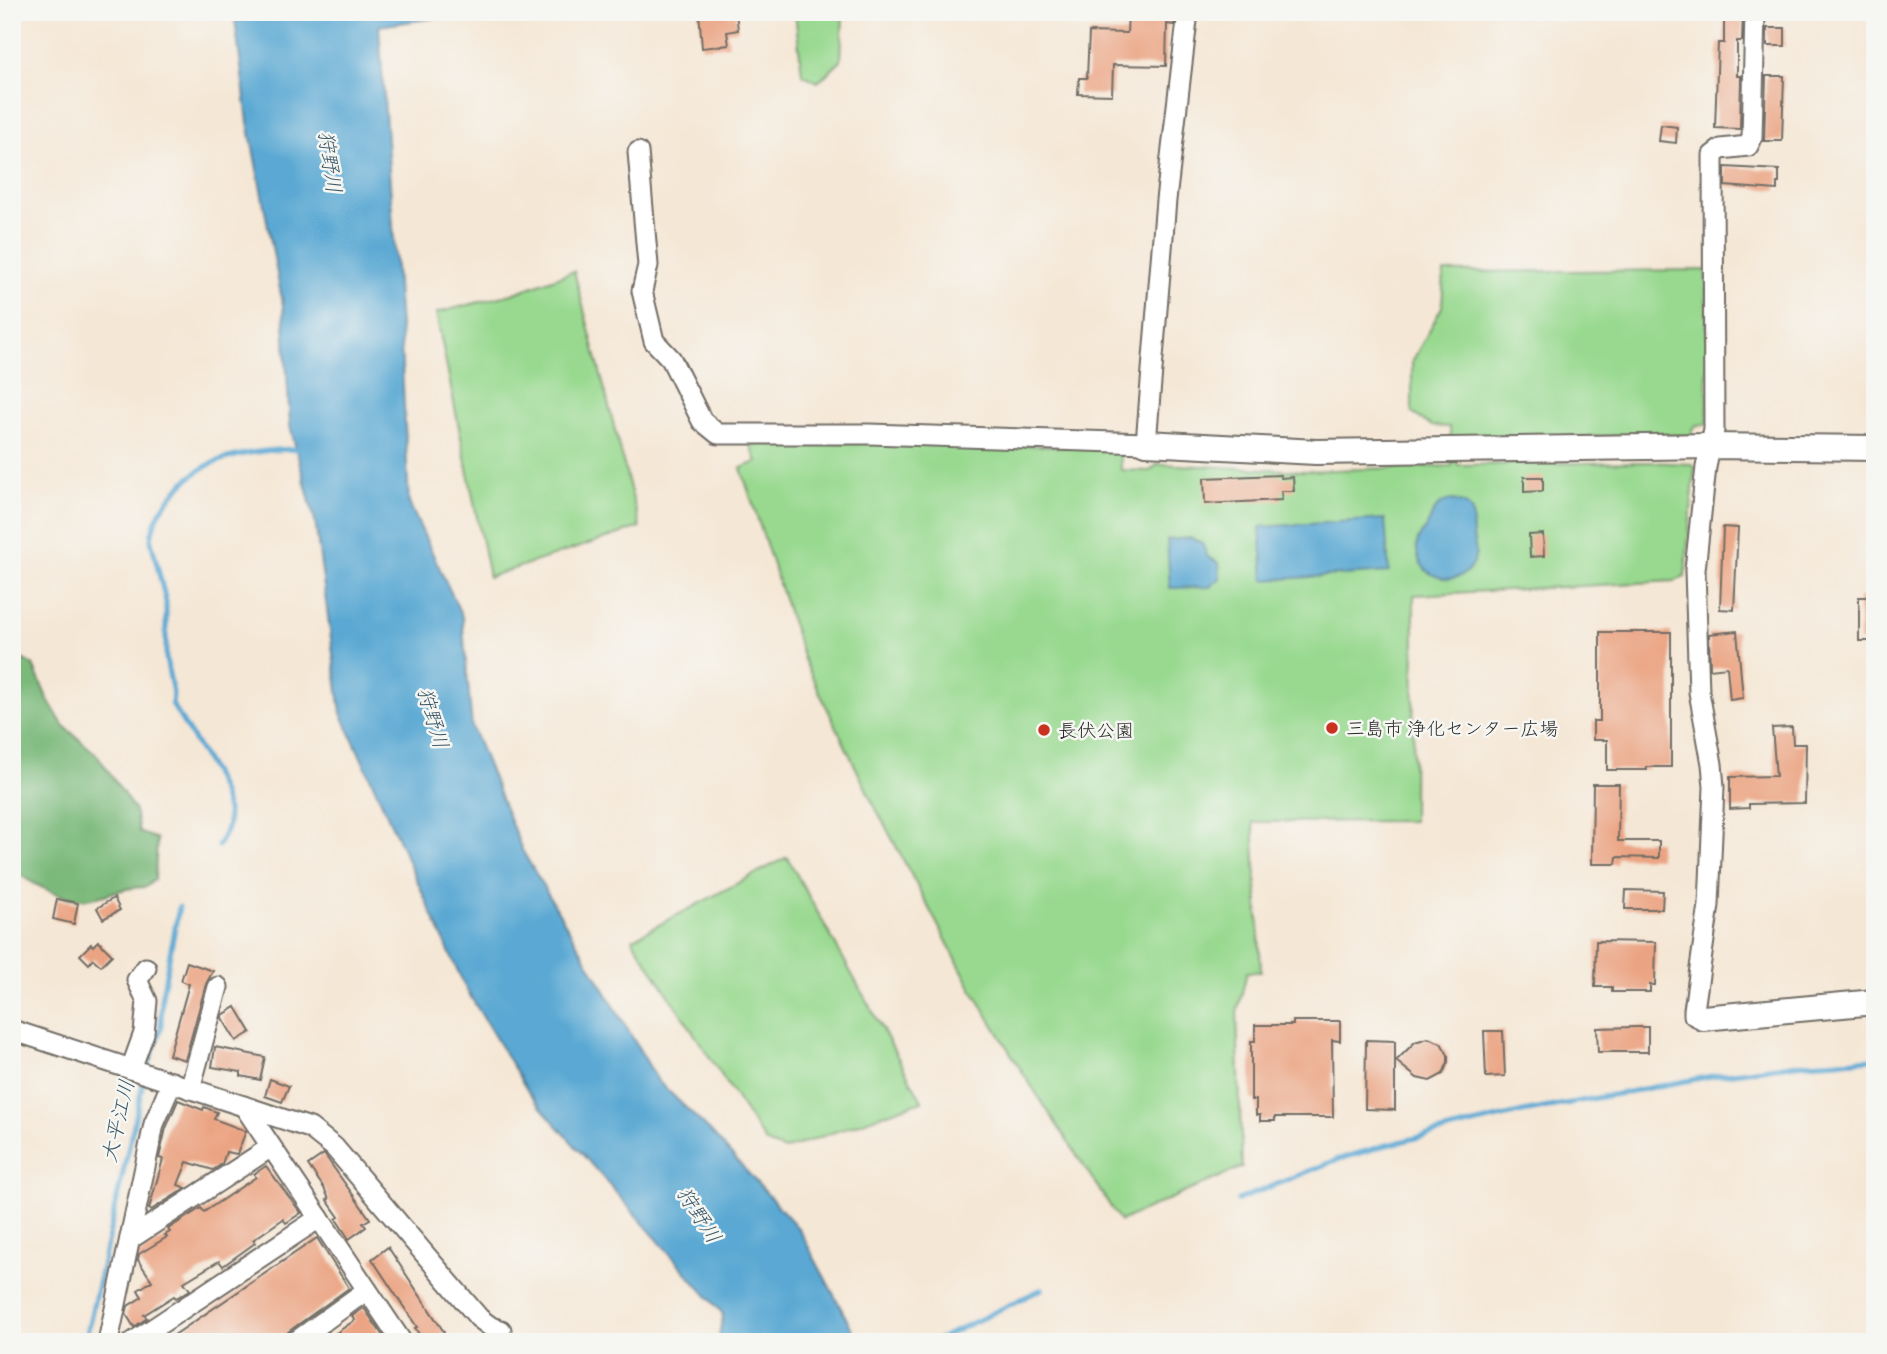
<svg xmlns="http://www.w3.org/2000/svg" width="1887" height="1354" viewBox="0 0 1887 1354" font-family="Pangolin,'Klee One',sans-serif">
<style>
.green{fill:#98d98f;stroke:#62825d;stroke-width:2}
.forest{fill:#7ab97a;stroke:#527252;stroke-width:2}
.water{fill:#5aa8d3;stroke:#426a7f;stroke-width:2}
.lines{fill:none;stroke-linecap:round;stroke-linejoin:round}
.stream{stroke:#5aa8d3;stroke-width:5}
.building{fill:#eba483}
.minor-casing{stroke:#726d66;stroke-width:23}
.tertiary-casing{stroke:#726d66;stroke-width:28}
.minor{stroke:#fff;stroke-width:19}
.tertiary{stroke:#fff;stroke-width:24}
.poi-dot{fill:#c8321e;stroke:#f6f6f2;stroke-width:2.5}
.labels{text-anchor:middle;stroke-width:5;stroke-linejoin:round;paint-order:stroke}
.poi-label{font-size:19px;fill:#2b2b2b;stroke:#f6f6f2;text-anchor:start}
.water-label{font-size:21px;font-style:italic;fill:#3b5766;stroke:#f6f6f2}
</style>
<rect width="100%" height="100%" fill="#f6f6f2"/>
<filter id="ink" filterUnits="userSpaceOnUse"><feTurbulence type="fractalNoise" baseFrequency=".0143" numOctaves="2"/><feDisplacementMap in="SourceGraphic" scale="14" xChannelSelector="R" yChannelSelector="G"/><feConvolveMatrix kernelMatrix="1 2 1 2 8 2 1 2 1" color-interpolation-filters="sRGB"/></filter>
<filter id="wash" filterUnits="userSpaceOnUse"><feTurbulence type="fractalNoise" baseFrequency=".00686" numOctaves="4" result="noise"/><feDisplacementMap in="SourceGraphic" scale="28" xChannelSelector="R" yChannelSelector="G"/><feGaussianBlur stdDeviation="1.57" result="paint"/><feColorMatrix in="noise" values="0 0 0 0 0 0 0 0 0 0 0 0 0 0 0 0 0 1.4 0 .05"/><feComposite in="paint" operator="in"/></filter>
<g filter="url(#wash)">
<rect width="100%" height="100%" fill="#f5e7d5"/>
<g class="green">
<path d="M795 12H843L841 61 818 82 802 74Z"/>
<path d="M1706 270 1708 424 1695 426 1691 435 1456 438 1457 465 1647 462 1692 464 1695 467 1685 577 1675 581 1414 595 1413 821 1253 822 1261 972H1247L1237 1013 1242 1167 1120 1221 1021 1070 973 991 872 801 804 660 741 468 757 462 751 446 767 442 962 443 1120 449 1121 470 1150 471 1158 464 1305 471 1452 466 1450 427 1432 426 1412 413V362L1442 307 1444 272Z"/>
<path d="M574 271 640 527 489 577 436 313 512 294Z"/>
<path d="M787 857 922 1101 784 1150 766 1143 632 939Z"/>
</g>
<path class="forest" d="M12 657 20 658 33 665 47 698 63 725 98 756 135 811 139 832 157 839 155 879 146 887C120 887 109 896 87 899 65 901 28 883 12 868Z"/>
<g class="water">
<path d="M234 12H477L379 26 400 326 409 503 462 616 472 727 522 850 658 1081 710 1131 799 1229 859 1342H718L723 1314 530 1095 466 989 341 713 315 521 290 426 283 305 248 122Z"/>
<path d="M1452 500C1479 505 1471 516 1473 536 1474 543 1477 549 1475 557 1470 581 1440 585 1424 568 1418 560 1414 547 1419 538 1421 533 1426 530 1428 524 1434 511 1436 502 1452 500Z"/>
<path d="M1385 519 1389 572 1264 580 1260 527Z"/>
<path d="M1191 538 1202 543 1207 556 1219 563 1220 578 1210 587 1170 588 1167 540Z"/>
</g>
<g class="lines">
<g class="stream">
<path d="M218 846C222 838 229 829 228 821 228 786 189 735 172 704L173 693 166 659V602L151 540C154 506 192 468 224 459 248 452 277 449 301 449"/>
<path d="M147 1069 161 1028 162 995 179 907"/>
<path d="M1238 1200 1336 1160 1383 1146 1523 1112 1712 1076 1805 1063 1875 1059"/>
<path d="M85 1342 144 1079"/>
<path d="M933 1342 1042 1289"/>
</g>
</g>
<g id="blocks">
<g class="building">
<path d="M699 12H736L738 30 727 32 729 45 702 48Z"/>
<path d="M1128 12H1176L1174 25 1167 24 1166 66 1113 65 1112 95 1078 94 1079 78H1087L1089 32 1127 33Z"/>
<path d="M1724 12H1743L1742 41H1737V76H1741L1740 129 1715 128 1718 43H1724Z"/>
<rect x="1767" y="28" width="18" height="18"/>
<path d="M1766 76H1784L1782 141H1764Z"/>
<path d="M1661 125 1677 127 1676 143 1659 141Z"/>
<path d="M1725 167 1779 170V183H1777V190L1725 186Z"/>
<path d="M1281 475V478L1293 477 1294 491H1281L1282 500 1205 504 1204 478Z"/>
<path d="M1524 477H1543V491L1524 492Z"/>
<path d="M1723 527 1738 528 1734 610 1720 609Z"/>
<path d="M1543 534 1544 556 1530 557 1529 535Z"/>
<rect x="1859" y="597" width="16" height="44"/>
<path d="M1737 631 1743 698 1730 700 1727 667 1710 669 1709 634Z"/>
<path d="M1600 632H1671V767H1647V770H1607V740H1593V721H1600Z"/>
<path d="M1792 727 1793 744H1806L1805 803 1749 804V808L1730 809V777L1776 776 1772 728Z"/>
<path d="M1593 784H1619L1618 841H1659V858L1617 857 1616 864H1592Z"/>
<path d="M1626 890 1663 891 1662 909H1625Z"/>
<path d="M114 898 120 910 103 919 97 908Z"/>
<path d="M57 899 78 903 74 924 53 919Z"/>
<path d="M98 941 112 955 101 966 93 959 89 964 80 955 91 944 93 946Z"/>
<path d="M1596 941 1656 942 1655 985H1650V992H1612V987H1595Z"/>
<path d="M187 962 213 971 206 984 185 1060 169 1055 189 984 181 981Z"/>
<path d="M236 1007 251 1032 236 1041 222 1018 223 1015Z"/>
<path d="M1293 1021H1340V1041L1332 1040 1333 1117H1275V1121H1260V1115H1256V1100H1251V1041H1255V1025H1293Z"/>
<path d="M1636 1027H1648V1052H1598L1597 1028Z"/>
<path d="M1484 1031H1503L1505 1076 1486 1077Z"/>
<path d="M1428 1038 1441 1043 1448 1055V1062L1443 1074 1430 1081 1417 1078 1396 1061 1415 1042Z"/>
<path d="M1366 1040 1395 1041V1110L1365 1109Z"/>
<path d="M215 1047 265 1057 260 1080 241 1076V1072L212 1067Z"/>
<path d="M270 1079 289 1086 282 1102 265 1096Z"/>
<path d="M178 1100 203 1110 204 1107 217 1112 214 1119 246 1131 237 1154 226 1152 222 1164 213 1170 187 1162 178 1185 186 1188 151 1210 149 1209 163 1159 159 1158 166 1128Z"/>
<path d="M324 1154 370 1219 363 1223 366 1227 349 1239 336 1219 339 1217 327 1200 329 1199 324 1188 308 1165Z"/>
<path d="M266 1166 301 1213 286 1223 283 1219 253 1240 255 1243 223 1266 219 1261 184 1282 190 1290 176 1298 174 1296 144 1315 147 1318 134 1327 126 1314 128 1306 142 1297 138 1290 152 1281 138 1260 139 1254 167 1237 165 1235 170 1232 168 1229 201 1208 204 1212 256 1177 254 1174Z"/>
<path d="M317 1238 349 1288 288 1332 283 1342H164Z"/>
<path d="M388 1247 444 1332 430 1342H424L415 1328 417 1327 372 1259Z"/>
<path d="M364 1308 387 1342H323L355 1320 352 1316Z"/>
</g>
</g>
</g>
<g filter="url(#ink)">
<use href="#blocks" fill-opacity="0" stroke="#726d66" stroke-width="2"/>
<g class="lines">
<defs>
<g id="minor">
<path d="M638 152 648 265 642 291 654 341 671 359 702 421 718 434H869L1146 443 1166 200 1188 12"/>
<path d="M1703 1018 1694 1015V1010L1709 905 1714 787 1712 764 1699 692 1695 570 1706 467 1714 430 1713 155 1721 149 1748 146 1752 138 1755 12"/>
<path d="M12 1030 310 1128 334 1147 479 1318 491 1327 501 1330"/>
<path d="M131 1069 144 1033 147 1001 137 980 146 968"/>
<path d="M190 1089 218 987"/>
<path d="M244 1106 402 1342"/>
<path d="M130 1239 271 1147"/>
<path d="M108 1342 154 1124 172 1082"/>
<path d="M133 1342 319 1218"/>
<path d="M295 1342 367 1290"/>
</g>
<g id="tertiary">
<path d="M1146 443 1316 452 1711 446 1875 448"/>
<path d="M1703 1018 1875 1002"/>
</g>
</defs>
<use href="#minor" class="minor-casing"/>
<use href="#tertiary" class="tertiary-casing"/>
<use href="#minor" class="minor"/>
<use href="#tertiary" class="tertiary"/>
</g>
</g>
<g class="poi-dot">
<circle cx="1332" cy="728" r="7"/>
<circle cx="1044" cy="730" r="7"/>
</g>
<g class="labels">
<g class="poi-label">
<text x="1346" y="735">三島市 浄化センター広場</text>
<text x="1058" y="737">長伏公園</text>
</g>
<g class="water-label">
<text transform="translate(330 162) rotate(82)" y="7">狩野川</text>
<text transform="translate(433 718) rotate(74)" y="7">狩野川</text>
<text transform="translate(118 1121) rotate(-77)" y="7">大平江川</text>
<text transform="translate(699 1215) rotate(57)" y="7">狩野川</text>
</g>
</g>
<rect width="1887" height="1354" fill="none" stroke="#f6f6f2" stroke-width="42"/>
</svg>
